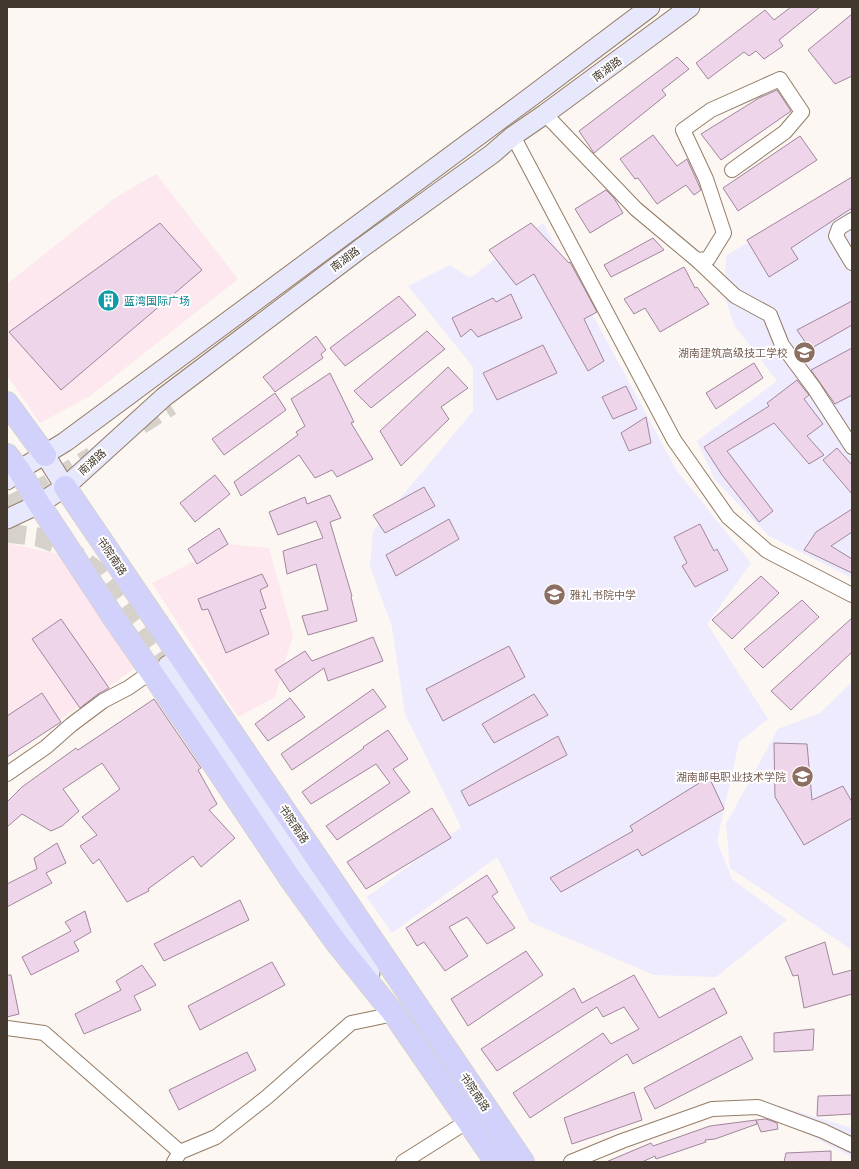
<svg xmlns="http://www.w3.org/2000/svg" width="859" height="1169" viewBox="0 0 859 1169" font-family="Poppins,'Noto Sans SC',sans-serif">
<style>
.commercial{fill:#fce8ee}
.education{fill:#edebfd}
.building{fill:#efd5ea;stroke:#a1869c}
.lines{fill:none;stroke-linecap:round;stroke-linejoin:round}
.secondary-tunnel{stroke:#d7d1cb;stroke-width:19;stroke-dasharray:19 10;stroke-linecap:butt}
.minor-casing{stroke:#947c65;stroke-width:16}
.secondary-casing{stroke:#947c65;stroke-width:21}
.primary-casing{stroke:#d5d3d1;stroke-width:24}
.minor{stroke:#fff;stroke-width:14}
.secondary{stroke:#e8e8fd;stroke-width:19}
.primary{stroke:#d1d1fb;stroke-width:22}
.labels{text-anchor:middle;stroke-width:4;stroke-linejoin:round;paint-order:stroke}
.street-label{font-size:11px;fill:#42382e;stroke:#fff}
.culture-label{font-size:11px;fill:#0d838f;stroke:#fff;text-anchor:start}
.education-label{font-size:11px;fill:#785e54;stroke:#fff;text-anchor:end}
</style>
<rect width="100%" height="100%" fill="#fcf7f2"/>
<g class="commercial">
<path d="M156 174 238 279 90 396 40 423 7 375V284L115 198Z"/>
<path d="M7 543 62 555 79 584 134 669 7 756Z"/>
<path d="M228 544 269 548 293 635 275 697 238 717 152 583Z"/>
</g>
<g class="education">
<path d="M852 179V578L769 536 715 480 697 441 777 381 734 325 724 294 726 256Z"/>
<path d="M543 223 677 471 751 563 707 624 768 719 739 742 717 841 732 879 787 920 716 977 654 975 530 922 497 857 392 933 367 897 461 827 405 714 392 627 370 566 373 531 473 411V367L408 286 450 265 470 278Z"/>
<path d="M852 682V950L730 868 726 824 778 729 820 713Z"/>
<path d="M776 1105 852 1128V1162L850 1156 781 1121Z"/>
</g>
<g class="building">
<path d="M791 7H820L779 40 783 46 764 59 756 51 749 56 744 52 708 79 696 63 765 10 774 20Z"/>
<path d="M852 14V76L835 84 808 50Z"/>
<path d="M677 57 689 69 662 90 666 95 594 153 579 131Z"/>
<path d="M777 90 791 111 721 160 701 134 759 98Z"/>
<path d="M653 135 677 166 687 159 701 190 694 195 686 185 657 204 638 178 635 179 620 159Z"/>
<path d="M800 136 817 160 738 211 723 188Z"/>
<path d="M852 177V208L791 248 798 259 769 277 747 240Z"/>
<path d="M606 190 614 198 623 213 590 233 575 209Z"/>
<path d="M160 223 202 270 61 390 9 332Z"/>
<path d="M531 223 569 263 570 262 597 312 584 319 604 361 588 371 534 274 516 285 489 250Z"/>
<path d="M653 238 664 250 611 277 604 265Z"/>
<path d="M684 267 695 288 697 287 709 304 660 332 645 308 634 314 624 299Z"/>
<path d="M511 294 522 318 478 337 471 329 461 337 452 318 493 298 496 302Z"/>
<path d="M399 296 416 315 345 366 330 348Z"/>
<path d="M852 301V325L810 349 797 330Z"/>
<path d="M427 331 445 349 371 408 354 391Z"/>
<path d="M316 336 326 350 321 354 323 358 275 392 263 377Z"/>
<path d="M543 345 557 373 497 400 483 373Z"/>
<path d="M852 348V395L835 404 811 370Z"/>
<path d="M754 363 763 378 716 409 706 393Z"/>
<path d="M448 367 468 388 441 407 449 419 401 466 380 431Z"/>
<path d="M330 373 354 422 351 423 373 459 337 477 332 470 315 478 299 455 241 496 234 482 298 435 296 432 305 426 291 399Z"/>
<path d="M797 380 809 395 804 399 823 424 807 436 824 455 809 464 774 423 727 451 773 511 759 522 722 475 704 447 769 406 767 403Z"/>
<path d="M626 386 637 409 613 419 602 397Z"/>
<path d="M275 393 286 410 224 455 212 439Z"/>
<path d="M646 417 651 443 629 451 621 433Z"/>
<path d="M837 448 852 465V494L823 460Z"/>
<path d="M215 475 230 494 195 522 180 503Z"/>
<path d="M424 487 435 506 385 533 373 515Z"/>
<path d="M330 495 341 518 330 522 352 596 351 597 357 621 308 635 302 616 328 610 316 564 287 574 283 551 323 538 316 521 278 535 269 512 305 497 307 504Z"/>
<path d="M852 509V532L831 546 852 559V573L804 550 816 532Z"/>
<path d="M449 519 459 539 396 576 386 555Z"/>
<path d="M700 524 714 551 717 549 728 570 695 587 682 566 687 563 674 537Z"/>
<path d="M219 528 228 544 197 564 188 549Z"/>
<path d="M262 574 268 586 260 590 266 608 260 610 269 634 226 653 208 609 202 610 198 599Z"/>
<path d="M761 576 779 593 732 639 712 620Z"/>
<path d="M802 600 819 617 763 668 744 649Z"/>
<path d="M852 618V652L791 710 771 691Z"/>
<path d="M61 619 109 688 98 694 80 708 32 639Z"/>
<path d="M373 637 383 661 328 681 324 668 290 692 275 670 305 651 312 661Z"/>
<path d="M509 646 525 677 443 721 426 689Z"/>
<path d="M373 689 386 707 292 770 281 754Z"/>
<path d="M42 693 61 722 7 757V716Z"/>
<path d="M534 694 548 715 494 743 482 724Z"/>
<path d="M290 698 305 717 268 741 255 724Z"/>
<path d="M154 699 201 768 198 770 217 804 209 810 235 838 201 867 193 856 148 889 149 891 127 902 99 859 93 864 80 846 97 835 82 817 120 789 102 763 63 789 79 811 62 826 51 831 22 814 7 827V802L22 787 76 748 78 750Z"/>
<path d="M388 730 408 759 393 769 410 792 337 840 326 826 390 783 376 764 311 804 302 792 364 748 363 747Z"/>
<path d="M558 736 567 755 469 806 461 791Z"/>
<path d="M774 743 807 744 812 800 843 786 852 802V818L804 845 775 797Z"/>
<path d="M709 777 724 809 642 856 638 849 561 892 550 878 633 831 630 826Z"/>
<path d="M432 808 451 838 366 889 347 862Z"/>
<path d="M57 843 66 863 46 873 52 883 7 907V884L37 869 34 858Z"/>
<path d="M487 875 498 892 492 896 515 928 487 944 467 917 449 927 468 956 445 971 424 942 417 946 406 928Z"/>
<path d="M240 900 249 920 164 961 154 944Z"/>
<path d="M85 911 91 932 74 942 79 951 31 975 22 957 71 931 65 922Z"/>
<path d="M825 942 833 975 852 970V994L804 1008 798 975 793 976 785 957Z"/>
<path d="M526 951 543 975 468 1026 451 999Z"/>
<path d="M272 962 285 985 200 1030 188 1006Z"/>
<path d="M142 965 156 985 134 996 141 1010 84 1034 75 1014 121 990 116 981Z"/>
<path d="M7 975H11L19 1014 7 1017Z"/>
<path d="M634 975 659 1018 714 988 727 1013 633 1064 627 1054 530 1118 513 1093 603 1033 611 1044 639 1029 624 1007 603 1017 597 1007 497 1071 481 1049 574 988 582 1003Z"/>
<path d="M814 1029 813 1050 774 1052V1033Z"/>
<path d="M741 1036 753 1059 655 1109 644 1088Z"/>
<path d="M247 1052 256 1070 179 1110 169 1090Z"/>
<path d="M634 1092 642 1120 572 1144 564 1118Z"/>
<path d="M852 1095V1114L817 1116 818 1096Z"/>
<path d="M766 1119 777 1123 778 1129 761 1132 756 1120Z"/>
<path d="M756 1120 757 1124 715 1139 705 1140 706 1142 656 1159 655 1156 642 1162H606L651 1143 653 1146 710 1126Z"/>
<path d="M831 1151V1162H784L786 1153Z"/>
</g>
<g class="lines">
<g class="secondary-tunnel">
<path d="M141 425 171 406"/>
<path d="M7 506 30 495 92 456"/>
<path d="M7 533 38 537 67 548 100 573 168 665"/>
</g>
<defs>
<g id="minor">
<path d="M545 114 636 209 697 260 708 259 724 233 706 179 683 130 711 110 780 79 802 112 785 132 732 170"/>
<path d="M513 136 674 440 728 517 767 551 852 595"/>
<path d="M852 220 839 228 836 236 852 263"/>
<path d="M697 260 735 296 770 315 782 345 814 388 852 447"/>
<path d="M7 774 46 747 71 725 103 701 128 688 151 672"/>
<path d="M7 1028 44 1033 180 1152"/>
<path d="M174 1162 180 1152 216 1137 267 1097 351 1023 394 1014"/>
<path d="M403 1162 468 1121"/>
<path d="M571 1162 622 1141 712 1109 758 1107 823 1131 852 1145"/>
</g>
<g id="secondary">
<path d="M45 455 65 487"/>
<path d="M7 480 19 470 65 442 536 93 650 7"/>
<path d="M7 519 39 504 65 487 164 397 360 249 492 154 513 136 545 114 690 7"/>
<path d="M168 665 331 911 363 960 370 973"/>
</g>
<g id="primary">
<path d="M7 403 45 455"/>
<path d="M7 455 19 470 39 504 114 618 189 727 292 881 336 942 394 1014 496 1162"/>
<path d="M65 487 523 1162"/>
</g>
</defs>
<use href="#minor" class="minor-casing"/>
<use href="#secondary" class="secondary-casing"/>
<use href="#primary" class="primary-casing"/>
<use href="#minor" class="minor"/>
<use href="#secondary" class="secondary"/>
<use href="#primary" class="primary"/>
</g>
<defs>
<symbol id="building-disc" viewBox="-11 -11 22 22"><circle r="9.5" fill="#0f9aa8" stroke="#fff"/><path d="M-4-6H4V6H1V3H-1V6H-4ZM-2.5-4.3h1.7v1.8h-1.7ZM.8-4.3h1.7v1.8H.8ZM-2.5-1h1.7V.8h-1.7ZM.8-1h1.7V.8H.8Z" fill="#fff"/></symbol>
<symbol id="school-disc" viewBox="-11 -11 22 22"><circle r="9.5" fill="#8d6e63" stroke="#fff"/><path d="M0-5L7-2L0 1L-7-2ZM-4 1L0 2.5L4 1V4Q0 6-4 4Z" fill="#fff"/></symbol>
<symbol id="university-disc" viewBox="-11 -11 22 22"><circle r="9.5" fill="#8d6e63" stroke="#fff"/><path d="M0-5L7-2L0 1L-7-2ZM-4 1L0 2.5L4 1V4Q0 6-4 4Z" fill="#fff"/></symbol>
</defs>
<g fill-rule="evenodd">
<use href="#building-disc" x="96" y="288" width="25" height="25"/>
<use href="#school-disc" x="792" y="340" width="25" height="25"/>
<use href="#school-disc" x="542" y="582" width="25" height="25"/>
<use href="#university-disc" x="790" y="764" width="25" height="25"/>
</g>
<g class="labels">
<g class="street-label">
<text transform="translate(607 69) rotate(-36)" y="4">南湖路</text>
<text transform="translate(345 259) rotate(-37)" y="4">南湖路</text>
<text transform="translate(92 462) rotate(-42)" y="4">南湖路</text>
<text transform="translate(112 556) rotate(56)" y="4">书院南路</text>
<text transform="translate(294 824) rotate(56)" y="4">书院南路</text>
<text transform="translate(475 1092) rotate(56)" y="4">书院南路</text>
</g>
<g class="culture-label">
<text x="124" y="305">蓝湾国际广场</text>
</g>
<g class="education-label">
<text x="788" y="357">湖南建筑高级技工学校</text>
<text x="570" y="599" text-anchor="start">雅礼书院中学</text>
<text x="786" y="781">湖南邮电职业技术学院</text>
</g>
</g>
<rect width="859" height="1169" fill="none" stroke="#42382e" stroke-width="16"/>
</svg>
